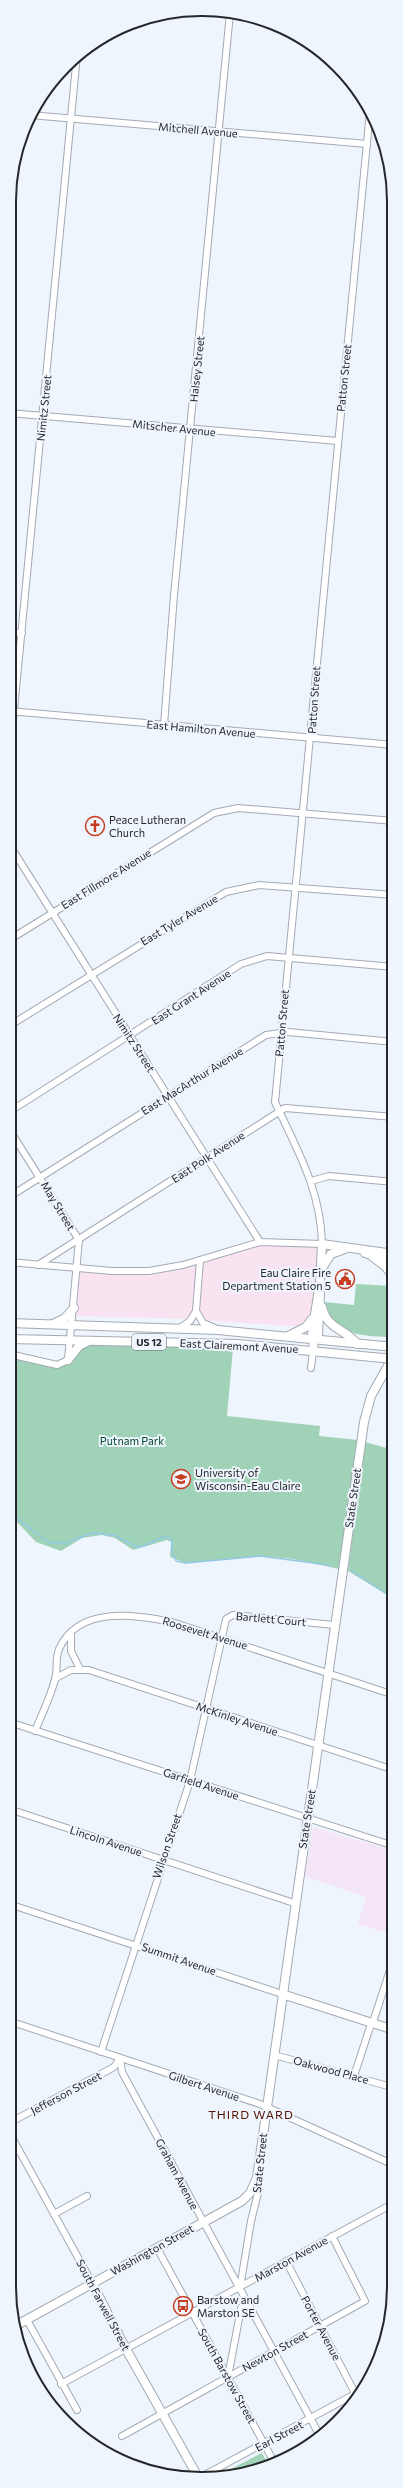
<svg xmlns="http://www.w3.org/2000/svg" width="403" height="2488" viewBox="0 0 403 2488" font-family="Commissioner,sans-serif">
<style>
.commercial{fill:#fae3f0}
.education{fill:#f4e5f7}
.green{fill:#a0d2b8}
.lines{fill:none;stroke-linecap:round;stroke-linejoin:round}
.stream{stroke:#92c8e3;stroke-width:1.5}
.minor-casing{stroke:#a3aab3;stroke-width:8}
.major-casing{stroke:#a3aab3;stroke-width:10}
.minor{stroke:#fff;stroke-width:6}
.major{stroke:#fff;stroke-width:8}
.major-bridge-casing{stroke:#a3aab3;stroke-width:10;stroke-linecap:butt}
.major-bridge{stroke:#fff;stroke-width:8}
.labels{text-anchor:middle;stroke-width:4;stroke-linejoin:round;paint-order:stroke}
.shield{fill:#eff5fd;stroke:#62656a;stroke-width:1}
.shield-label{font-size:10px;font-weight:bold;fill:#25272b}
.street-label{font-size:11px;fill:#25272b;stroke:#eff5fd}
.poi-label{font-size:11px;fill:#25272b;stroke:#eff5fd;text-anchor:start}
.park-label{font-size:11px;fill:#00472e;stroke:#eff5fd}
.neighbourhood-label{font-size:12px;letter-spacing:1px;fill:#541204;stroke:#eff5fd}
.rim{fill:none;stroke:#25272b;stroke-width:2}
</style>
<rect width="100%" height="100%" fill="#eff5fd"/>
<path class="commercial" d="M260 1242 322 1244 313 1316 306 1327 200 1320 196 1311 192 1319 74 1316 78 1268 160 1269Z"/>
<path class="education" d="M313 1827 394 1851 393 1935 358 1924 366 1897 305 1876Z"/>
<g class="green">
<path d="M356 1284 392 1286 394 1337C366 1337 329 1335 325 1302L354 1305Z"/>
<path d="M90 1340 233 1348 227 1416 320 1426 319 1436 358 1440 339 1569 293 1559 260 1556 186 1563 170 1557 171 1542 167 1540 133 1550 115 1538 102 1535 82 1538 61 1551 36 1542 16 1521 9 1518V1354L57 1365Z"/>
<path d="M365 1442 394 1450V1599L348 1571Z"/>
<path d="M262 2453 269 2466 264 2469 221 2474Z"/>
</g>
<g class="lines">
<g class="stream">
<path d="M9 1513 48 1542 56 1543H66L92 1533 114 1535 137 1547 143 1546 166 1536 172 1540V1551L176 1561 186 1563 260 1556 329 1565"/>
<path d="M351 1570 394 1599"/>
</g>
<defs>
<g id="minor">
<path d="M30 115 367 144"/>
<path d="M9 413 338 441"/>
<path d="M9 632 22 633"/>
<path d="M9 711 394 745"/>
<path d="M164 725 174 595 230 13"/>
<path d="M9 761 77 55"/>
<path d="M9 844 260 1242"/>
<path d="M9 940 214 813 238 808 394 821"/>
<path d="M9 1026 226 892 259 885 394 895"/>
<path d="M9 1112 241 964 267 956 394 967"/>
<path d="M311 1181 329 1176 394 1182"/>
<path d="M9 1197 266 1035 288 1032 394 1042"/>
<path d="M9 1262 112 1271H149L183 1265 260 1242 322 1244C321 1190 297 1150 275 1102L370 111"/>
<path d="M38 1265 285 1108 394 1117"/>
<path d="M196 1311 203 1323 215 1328"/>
<path d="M180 1328 190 1321 196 1311 200 1260"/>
<path d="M9 1354 57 1365 68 1360 79 1240 9 1129"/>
<path d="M311 1368 313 1351"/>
<path d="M9 1598 11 1593 9 1586"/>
<path d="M71 1634V1651L80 1669"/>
<path d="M56 1678 71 1670H89L394 1770"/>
<path d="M9 1722 394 1846"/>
<path d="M35 1731C42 1714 51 1696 55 1679 58 1669 55 1660 59 1649 79 1605 134 1615 172 1622L394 1695"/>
<path d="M9 1809 294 1903"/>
<path d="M9 1904 282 1994"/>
<path d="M9 2021 260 2104 394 2165"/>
<path d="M373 2022 391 1967 394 1938"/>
<path d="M101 2052 190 1781 226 1619 233 1615 334 1625"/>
<path d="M274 2055 388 2086"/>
<path d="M120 2058 122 2072 320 2436"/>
<path d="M354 2076 370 2027"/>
<path d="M9 2123 114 2067 120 2058"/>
<path d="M9 2132 92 2283"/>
<path d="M54 2214 87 2196"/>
<path d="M157 2248 274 2462"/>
<path d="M286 2261 356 2395"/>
<path d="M240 2288 251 2221 258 2193 257 2178"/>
<path d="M27 2320 77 2410"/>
<path d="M228 2377 241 2308 247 2301"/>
<path d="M61 2384 394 2203"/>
<path d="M122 2436 365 2301 332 2236"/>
<path d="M201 2477 355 2394"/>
</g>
<g id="major">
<path d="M365 1253 394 1263"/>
<path d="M373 1257 386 1267 394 1278"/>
<path d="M322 1268 331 1254 345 1249"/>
<path d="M322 1307C328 1331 344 1327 357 1344"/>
<path d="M9 1323 218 1330 394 1347"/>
<path d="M53 1324 65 1318 74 1308"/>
<path d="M290 1335 306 1327 312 1319"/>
<path d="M314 1338 318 1335 320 1293"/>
<path d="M9 1339 238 1344 372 1357"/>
<path d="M313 1351 314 1338 312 1334 320 1282 322 1244 394 1254"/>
<path d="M68 1360 79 1346 89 1341"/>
<path d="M282 1994 394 2030"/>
<path d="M92 2283 126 2349 198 2477"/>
<path d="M17 2325 242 2201 250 2193 257 2178 364 1422 371 1396 394 1355"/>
</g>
</defs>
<use href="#minor" class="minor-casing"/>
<use href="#major" class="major-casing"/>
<use href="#minor" class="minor"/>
<use href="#major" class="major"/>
<defs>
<path id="major-bridge" d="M372 1357 394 1359"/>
</defs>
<use href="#major-bridge" class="major-bridge-casing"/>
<use href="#major-bridge" class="major-bridge"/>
</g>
<defs>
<symbol id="church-ring" viewBox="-11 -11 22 22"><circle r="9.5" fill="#eff5fd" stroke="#c73d20" stroke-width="1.5"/><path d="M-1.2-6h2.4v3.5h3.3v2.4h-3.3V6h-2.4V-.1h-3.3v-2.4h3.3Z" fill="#c73d20"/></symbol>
<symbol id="civic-ring" viewBox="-11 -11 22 22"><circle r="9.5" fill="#eff5fd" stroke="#c73d20" stroke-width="1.5"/><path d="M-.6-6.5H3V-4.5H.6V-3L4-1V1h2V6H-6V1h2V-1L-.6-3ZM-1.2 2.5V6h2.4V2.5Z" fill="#c73d20"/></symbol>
<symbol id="university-ring" viewBox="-11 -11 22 22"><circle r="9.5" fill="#eff5fd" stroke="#c73d20" stroke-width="1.5"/><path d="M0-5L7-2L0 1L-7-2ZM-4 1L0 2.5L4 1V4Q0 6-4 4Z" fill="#c73d20"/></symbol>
<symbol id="bus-ring" viewBox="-11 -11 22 22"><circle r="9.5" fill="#eff5fd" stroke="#c73d20" stroke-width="1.5"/><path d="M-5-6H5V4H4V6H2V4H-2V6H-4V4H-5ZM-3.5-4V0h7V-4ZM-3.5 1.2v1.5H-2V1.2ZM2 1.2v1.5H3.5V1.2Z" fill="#c73d20"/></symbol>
</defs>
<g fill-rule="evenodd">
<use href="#church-ring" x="84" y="815" width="22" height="22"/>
<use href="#civic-ring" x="334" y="1268" width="22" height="22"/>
<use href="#university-ring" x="170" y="1468" width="22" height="22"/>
<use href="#bus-ring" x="172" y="2295" width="22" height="22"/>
</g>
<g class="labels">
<rect class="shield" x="132" y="1334" width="34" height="16" rx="3"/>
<g class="shield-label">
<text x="149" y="1346">US 12</text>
</g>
<g class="street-label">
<text transform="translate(198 130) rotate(5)" y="4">Mitchell Avenue</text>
<text transform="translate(197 369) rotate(-84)" y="4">Halsey Street</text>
<text transform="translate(344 378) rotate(-84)" y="4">Patton Street</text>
<text transform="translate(44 408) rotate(-84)" y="4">Nimitz Street</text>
<text transform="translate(174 428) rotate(6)" y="4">Mitscher Avenue</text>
<text transform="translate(314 700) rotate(-86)" y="4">Patton Street</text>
<text transform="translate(201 729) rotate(5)" y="4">East Hamilton Avenue</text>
<text transform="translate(106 879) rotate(-32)" y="4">East Fillmore Avenue</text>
<text transform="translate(179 920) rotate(-31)" y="4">East Tyler Avenue</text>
<text transform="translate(191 997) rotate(-33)" y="4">East Grant Avenue</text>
<text transform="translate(282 1023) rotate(-85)" y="4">Patton Street</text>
<text transform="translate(134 1043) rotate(57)" y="4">Nimitz Street</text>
<text transform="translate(192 1081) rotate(-32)" y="4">East MacArthur Avenue</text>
<text transform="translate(208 1157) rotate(-33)" y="4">East Polk Avenue</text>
<text transform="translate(58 1206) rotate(59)" y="4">May Street</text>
<text transform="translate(239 1346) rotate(3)" y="4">East Clairemont Avenue</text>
<text transform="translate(353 1498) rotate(-82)" y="4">State Street</text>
<text transform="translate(271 1619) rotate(5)" y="4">Bartlett Court</text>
<text transform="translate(205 1633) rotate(17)" y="4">Roosevelt Avenue</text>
<text transform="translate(237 1719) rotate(18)" y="4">McKinley Avenue</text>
<text transform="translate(201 1784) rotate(18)" y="4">Garfield Avenue</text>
<text transform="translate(307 1819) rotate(-81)" y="4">State Street</text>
<text transform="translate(106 1841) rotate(18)" y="4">Lincoln Avenue</text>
<text transform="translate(167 1846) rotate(-71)" y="4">Wilson Street</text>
<text transform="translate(179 1959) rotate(19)" y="4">Summit Avenue</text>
<text transform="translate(331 2070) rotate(15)" y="4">Oakwood Place</text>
<text transform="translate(204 2086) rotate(18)" y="4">Gilbert Avenue</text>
<text transform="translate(66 2093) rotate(-28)" y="4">Jefferson Street</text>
<text transform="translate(260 2163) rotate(-84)" y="4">State Street</text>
<text transform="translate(177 2174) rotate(62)" y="4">Graham Avenue</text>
<text transform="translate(152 2250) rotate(-29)" y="4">Washington Street</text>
<text transform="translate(291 2259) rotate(-29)" y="4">Marston Avenue</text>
<text transform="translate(103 2305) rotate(62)" y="4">South Farwell Street</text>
<text transform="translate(321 2328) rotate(62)" y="4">Porter Avenue</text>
<text transform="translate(275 2351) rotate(-29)" y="4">Newton Street</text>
<text transform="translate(227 2376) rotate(61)" y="4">South Barstow Street</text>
<text transform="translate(279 2436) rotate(-28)" y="4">Earl Street</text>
</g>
<g class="poi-label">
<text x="109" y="824">Peace Lutheran<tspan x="109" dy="13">Church</tspan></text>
<text x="331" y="1277" text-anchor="end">Eau Claire Fire<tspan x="331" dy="13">Department Station 5</tspan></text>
<text x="195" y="1477">University of<tspan x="195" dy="13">Wisconsin-Eau Claire</tspan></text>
<text x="197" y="2304">Barstow and<tspan x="197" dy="13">Marston SE</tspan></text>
</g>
<g class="park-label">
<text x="132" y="1445">Putnam Park</text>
</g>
<g class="neighbourhood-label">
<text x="251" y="2119">THIRD WARD</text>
</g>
</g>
<path d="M0 0H403V2488H0ZM201 16H202A185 185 0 0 1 387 201V2287A185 185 0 0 1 202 2472H201A185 185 0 0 1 16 2287V201A185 185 0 0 1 201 16Z" fill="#eff5fd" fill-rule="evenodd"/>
<path class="rim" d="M201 16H202A185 185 0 0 1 387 201V2287A185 185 0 0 1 202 2472H201A185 185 0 0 1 16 2287V201A185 185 0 0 1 201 16Z"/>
</svg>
